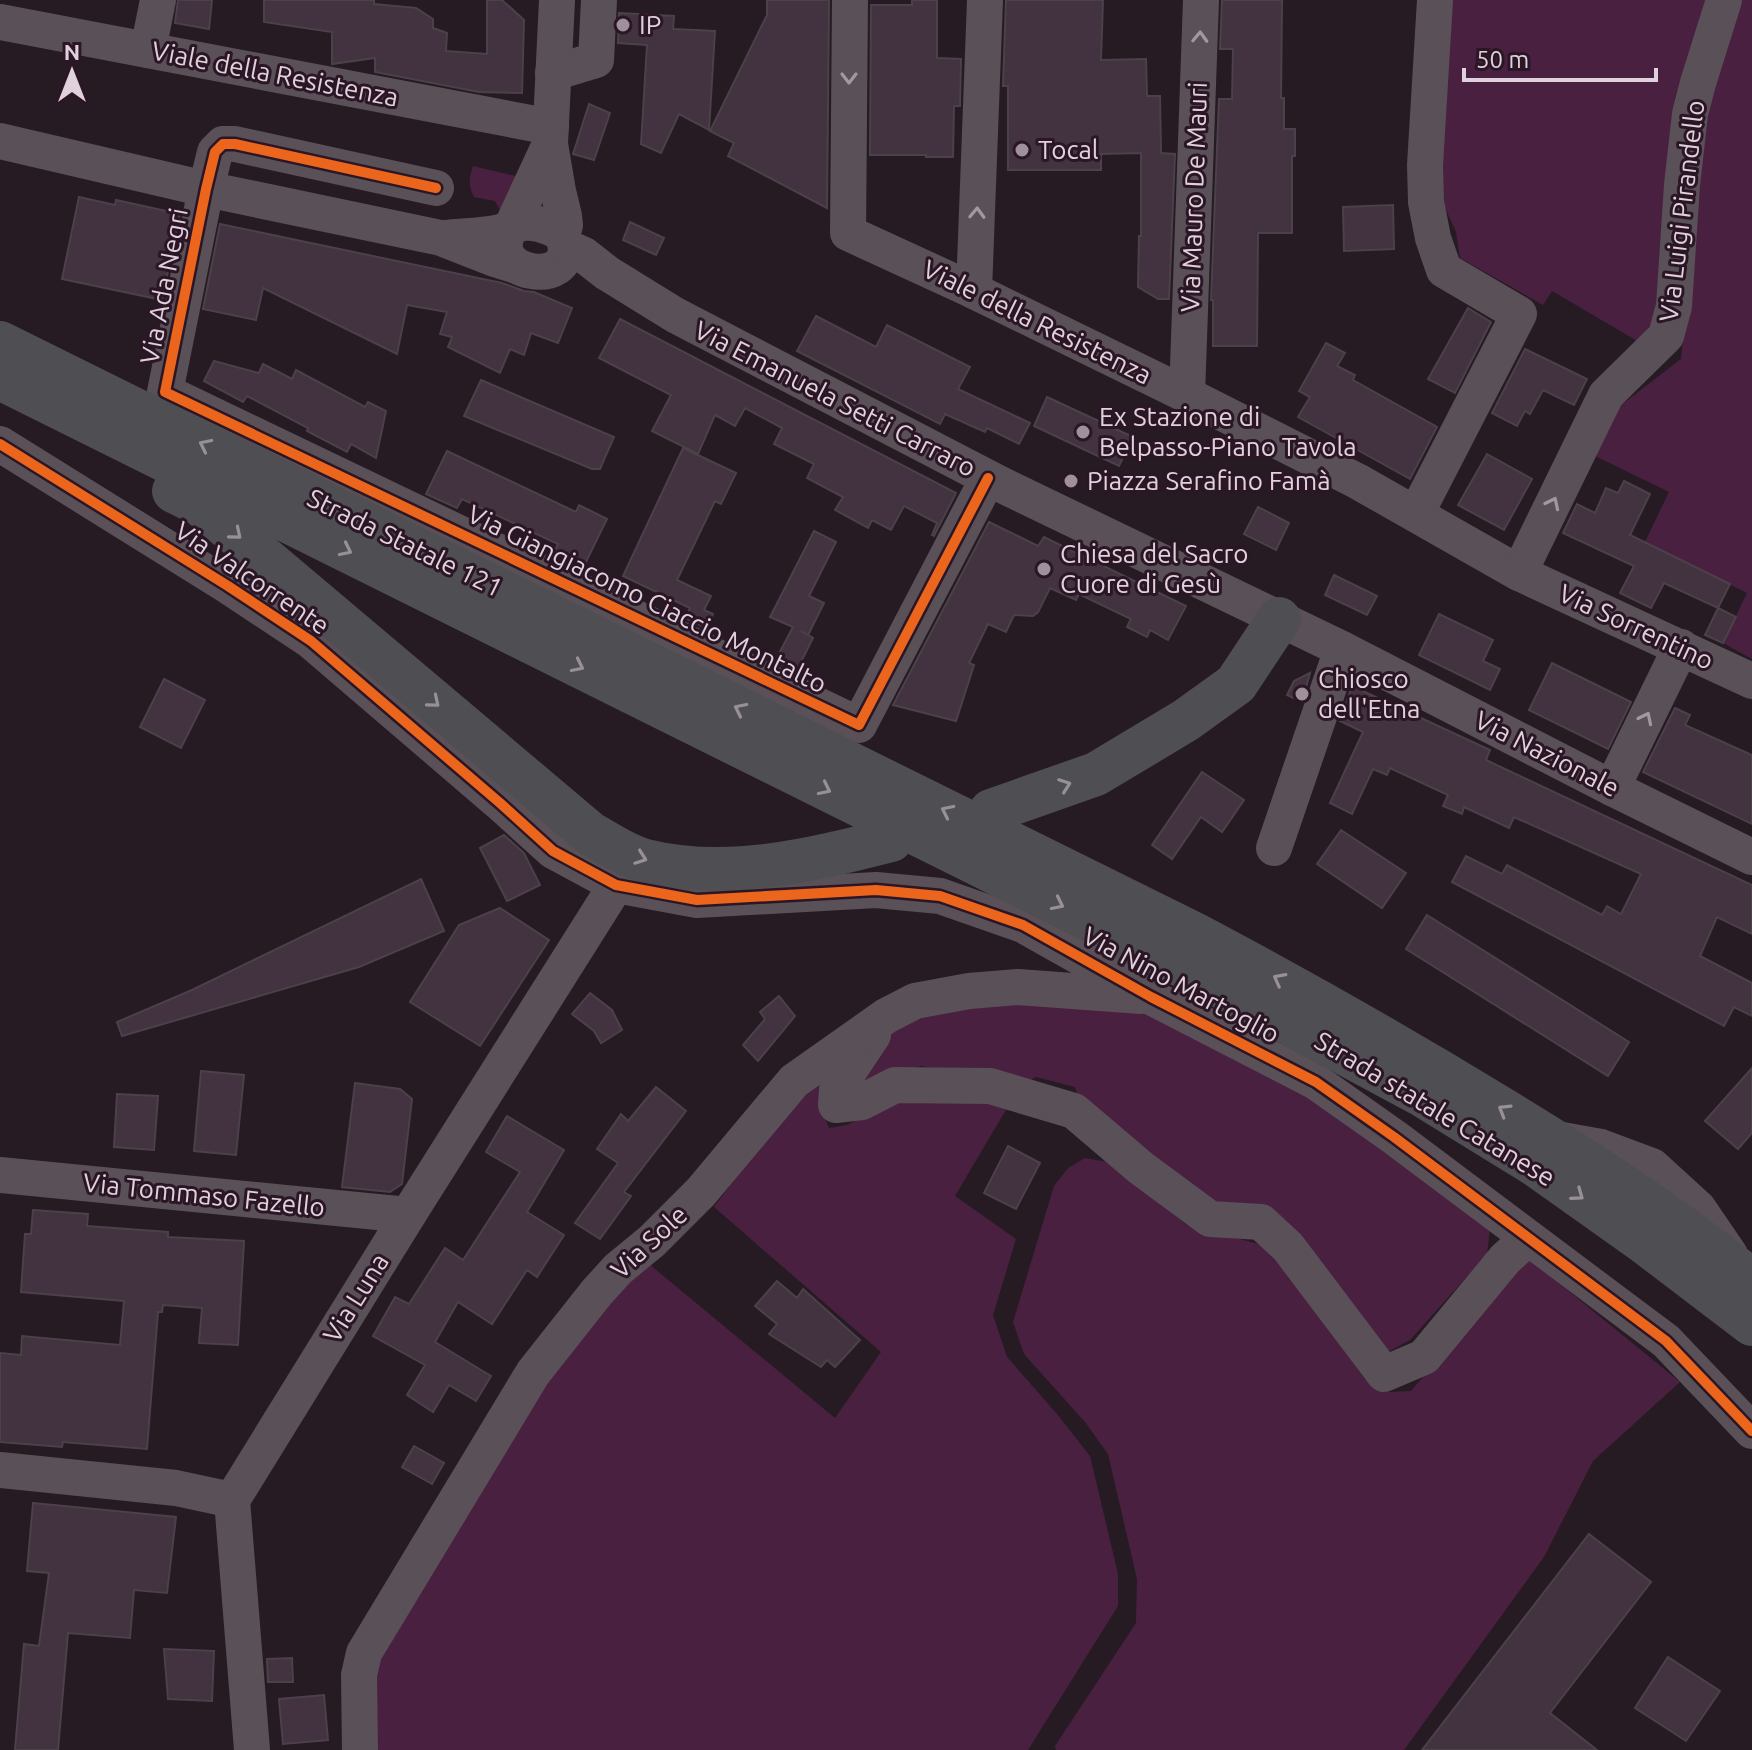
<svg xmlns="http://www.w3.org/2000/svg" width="1752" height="1750" viewBox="0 0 1752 1750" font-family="Ubuntu,sans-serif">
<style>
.green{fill:#4a2040}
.building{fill:#43323f;stroke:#4b4148;stroke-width:2}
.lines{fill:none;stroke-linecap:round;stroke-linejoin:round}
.minor{stroke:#5a5057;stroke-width:36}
.major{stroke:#4f4f53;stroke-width:44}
.cycleway-casing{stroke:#2b1626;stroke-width:15}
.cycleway{stroke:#eb651d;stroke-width:10}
.oneway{stroke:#a497a0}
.oneway2{stroke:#989098}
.poi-dot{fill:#9f919b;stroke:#2b1626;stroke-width:3}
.labels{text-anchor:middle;stroke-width:6;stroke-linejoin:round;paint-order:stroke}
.poi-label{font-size:26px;fill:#e0d1dc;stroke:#2b1626;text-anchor:start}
.street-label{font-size:26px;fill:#e0d1dc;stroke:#2b1626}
</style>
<rect width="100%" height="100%" fill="#261b23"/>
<g class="green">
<path d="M1448 0H1713L1659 314 1639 342 1552 291 1543 305 1460 258 1456 232 1439 194Z"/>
<path d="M1735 0H1752V659L1723 643 1747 593 1645 542 1669 492 1593 455 1616 409 1681 359 1707 91Z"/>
<path d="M473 166 520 177 500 210 495 201 474 197C468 185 469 178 473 166Z"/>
<path d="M984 999 1143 1005 1303 1094 1490 1228 1487 1254 1410 1340 1384 1354 1338 1295 1210 1204 1080 1103 1075 1087 1036 1077 1029 1081 921 1066 850 1089 893 1024Z"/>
<path d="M860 1040 821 1108 829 1128 847 1125 893 1102 1010 1103 955 1196 1016 1239 993 1315 1007 1357 1057 1414 1090 1456 1118 1574V1606L1028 1750H372L371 1677 527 1408 606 1305 649 1264 835 1418 881 1352 714 1207 810 1079Z"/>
<path d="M1085 1158 1108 1162 1187 1225 1262 1245 1288 1267 1365 1379 1390 1392 1411 1391 1527 1257 1680 1382 1593 1461 1544 1557 1404 1750H1056L1055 1746 1136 1623 1137 1579 1108 1454 1085 1422 1024 1354 1013 1322 1054 1186 1068 1168Z"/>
</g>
<g class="building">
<path d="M178 0H212L209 29 175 23Z"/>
<path d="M264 0H374V4L416 8 433 19V28L447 33 446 51 487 54V0H502L524 20 522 93 479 92 375 72V58L332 64V32L264 22Z"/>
<path d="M767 0H829L827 208 728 156 734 143 710 131 767 15Z"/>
<path d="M912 0H937V58L961 59 960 106H954L953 157H926V155H870L871 5H912Z"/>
<path d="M1006 0H1103L1101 60 1146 59 1147 96H1160L1161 153 1175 154 1169 299H1158L1138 287 1139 236H1141V153L1101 154V170H1008V86H1003Z"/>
<path d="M1222 0H1282L1281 98H1284V129H1295V156H1292V233H1258L1257 346H1213V300H1211L1219 99H1232L1233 49H1220Z"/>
<path d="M619 13 674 16 673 29 715 31 709 130 679 114 661 153 641 144 647 45 618 43Z"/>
<path d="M589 104 610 113 594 160 573 154Z"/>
<path d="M79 197 115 205 116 200 180 214 162 300 62 279Z"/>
<path d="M1393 205 1394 249 1344 251 1343 207Z"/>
<path d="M630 222 664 238 656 255 623 240Z"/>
<path d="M220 224 502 283 524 291 534 292 572 308 558 343 531 333 524 355 510 349 500 373 448 347 452 337 440 334 447 312 407 305 397 354 263 288 256 320 203 309Z"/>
<path d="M1468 308 1491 322 1455 393 1428 379Z"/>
<path d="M816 316 876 347 887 325 970 367 958 389 1030 423 1019 444 987 428 985 432 945 414 940 424 797 351Z"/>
<path d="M620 319 956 493 934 536 932 535 937 523 904 506 891 530 872 520 868 528 835 510 843 497 807 478 814 464 774 444 782 428 745 408 735 426 715 415 698 454 652 431 671 395 599 358Z"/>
<path d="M1326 343 1345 353 1337 366 1355 375 1353 380 1437 427 1410 479 1298 417 1310 397 1299 391Z"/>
<path d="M1525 349 1587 379 1574 405 1543 390 1530 414 1525 411 1517 426 1492 413Z"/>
<path d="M214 361 259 373 263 364 292 379 296 370 365 407 368 402 386 411 376 458 351 444 347 452 307 431 308 428 247 396 243 402 204 381Z"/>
<path d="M481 380 614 437 600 469H592L464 416Z"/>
<path d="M1047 397 1133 437 1119 466 1034 426Z"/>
<path d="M683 448 736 473 721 504 715 501 677 580 711 596 704 610 713 614 706 628 685 618 690 608 623 576Z"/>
<path d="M447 451 576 512 579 505 607 519 585 564 555 550 558 544 462 499 457 508 426 494Z"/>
<path d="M1487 454 1532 479 1504 530 1458 505Z"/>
<path d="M1624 481 1650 494 1630 535 1730 584 1718 608 1664 583 1651 608 1620 593 1634 566 1563 533 1577 504 1595 513 1606 488 1618 493Z"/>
<path d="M1258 507 1289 523 1276 550 1244 534Z"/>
<path d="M989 522 1038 546 1044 537 1186 606 1168 640 1150 630 1147 637 1127 627 1131 619 1079 594 1076 600 1050 588 1038 612 1033 616 1014 615 1006 632 988 624 969 663 974 665 956 721 893 705Z"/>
<path d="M814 531 836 542 809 596 824 603 808 635 801 631 813 638 796 672 775 661 793 627 770 617Z"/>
<path d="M1334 575 1377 596 1367 615 1325 595Z"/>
<path d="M1718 608 1736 617 1723 643 1705 635Z"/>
<path d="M1439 614 1493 640 1483 661 1500 669 1490 690 1419 655Z"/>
<path d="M1552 663 1631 702 1608 749 1529 710Z"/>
<path d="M1310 673 1302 702 1287 695 1294 681Z"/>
<path d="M164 679 205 700 181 748 140 727Z"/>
<path d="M1352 686 1490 750 1486 760 1752 885V934L1717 917 1700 956 1752 983V1016L1734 1007 1724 1026 1452 882 1466 856 1502 874 1507 865 1602 915 1607 906 1621 914 1641 874 1514 817 1509 828 1464 807 1462 814 1443 806 1448 795 1390 768 1387 775 1373 769 1352 814 1330 803 1363 732 1340 721Z"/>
<path d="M1675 708 1690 715 1685 725 1752 755V824L1643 772Z"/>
<path d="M1202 772 1244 800 1222 832 1201 817 1172 859 1152 845Z"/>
<path d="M1341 830 1406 873 1382 908 1317 864Z"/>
<path d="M504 835 524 853 540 885 507 901 480 848Z"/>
<path d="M421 879 444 931 359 967 122 1036 117 1022 192 990Z"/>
<path d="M500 908 549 940 480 1046 410 1002 459 925Z"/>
<path d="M1427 915 1629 1042 1608 1076 1406 949Z"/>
<path d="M590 993 612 1010 622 1030 601 1043 594 1031 572 1014Z"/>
<path d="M779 996 795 1016 758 1061 743 1045 765 1019 760 1012Z"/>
<path d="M1752 1068V1133L1738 1149 1705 1121Z"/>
<path d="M201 1071 244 1075 236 1155 194 1151Z"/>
<path d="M355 1083 400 1089 412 1099 402 1184 390 1192 342 1187Z"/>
<path d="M656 1087 686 1111 624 1192 631 1196 600 1239 575 1223 618 1163 597 1149 621 1114 628 1121Z"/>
<path d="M117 1094 158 1096 154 1150 114 1147Z"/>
<path d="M507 1116 564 1150 527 1212 564 1235 537 1277 527 1270 492 1324 458 1302 435 1342 491 1376 476 1401 449 1385 433 1412 407 1395 425 1365 373 1336 395 1297 409 1304 445 1248 463 1260 520 1172 486 1152Z"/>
<path d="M1008 1146 1040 1163 1016 1209 984 1193Z"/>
<path d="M33 1210 88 1214 87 1226 168 1232V1237L244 1241 238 1345 199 1343 202 1308 163 1305 162 1312H158L147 1449 63 1442 62 1447 0 1442V1353L21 1355 22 1336 120 1345 124 1301 21 1292 25 1234H31Z"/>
<path d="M777 1281 797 1298 803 1289 860 1340 835 1367 827 1360 821 1367 769 1334 777 1324 755 1306Z"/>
<path d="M414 1446 444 1463 432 1484 402 1467Z"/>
<path d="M33 1503 176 1517 167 1593 134 1590 130 1638 68 1633 58 1750H15L24 1644 39 1646 49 1573 27 1571Z"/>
<path d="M1589 1534 1651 1582 1550 1713 1597 1750H1422Z"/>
<path d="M164 1649 214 1651 212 1701 168 1699Z"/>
<path d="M1668 1657 1720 1691 1686 1741 1635 1708Z"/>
<path d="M292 1658 293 1682H268L267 1659Z"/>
<path d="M324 1695 328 1740 283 1744 279 1699Z"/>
</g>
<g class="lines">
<g class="minor">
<path d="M557 0 550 144 558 191 564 216 565 225 562 235"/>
<path d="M850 0 848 233 974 291 1187 395 1357 481 1519 573 1752 681"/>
<path d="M0 22 551 127"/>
<path d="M148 50 158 0"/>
<path d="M553 73 596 60 599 0"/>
<path d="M0 141 206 189 441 238 492 258 514 265"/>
<path d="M436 188 235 144H223L215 152 206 189 165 392 859 725 988 478"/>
<path d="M512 226 550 144"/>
<path d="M446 238C463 236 492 236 507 230 513 228 517 223 524 223 531 222 541 224 548 227 556 230 563 234 565 243 575 290 482 275 510 229"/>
<path d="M566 247 584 255 607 273 675 315 1000 484 1342 649 1612 788 1752 857"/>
<path d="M974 291 985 0"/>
<path d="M1187 395 1201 0"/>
<path d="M0 444 228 586 311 641 500 803 553 851 616 885 697 900 876 890 940 896 1023 925 1151 997 1316 1082 1394 1137 1666 1341 1752 1431"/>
<path d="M1416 514 1519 314 1444 270 1433 238 1426 202 1425 165 1435 0"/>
<path d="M1519 573 1606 395 1666 336 1674 306 1682 185 1690 114 1698 83 1724 0"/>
<path d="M1612 788 1681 647"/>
<path d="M1274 848 1342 649"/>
<path d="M873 1035 837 1089 836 1105 862 1102 895 1085 990 1086 1074 1111 1141 1168 1210 1219 1261 1222 1288 1247 1384 1374 1424 1357 1505 1259 1528 1238"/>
<path d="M1562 1140 1601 1147 1652 1166 1698 1208 1730 1255"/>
<path d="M0 1175 408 1215"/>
<path d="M0 1470 176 1488 232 1500"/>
<path d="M252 1750 232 1500 408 1215 616 885"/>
<path d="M360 1750 359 1675 364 1653 533 1373 597 1292 618 1269 652 1241 701 1192 794 1081 886 1016 915 1001 969 991 1018 987 1141 996"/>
</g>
<g class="major">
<path d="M0 343 1196 935C1300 990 1402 1048 1502 1109 1589 1162 1674 1217 1752 1281"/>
<path d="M0 378 1183 966 1424 1096 1536 1165 1643 1241 1752 1324"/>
<path d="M174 491 200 504 591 834C608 843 627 857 646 861 728 881 811 860 891 840"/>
<path d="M991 811 1096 774 1186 720 1236 684 1279 619"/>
</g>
<defs>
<g id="cycleway">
<path d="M436 188 235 144H223L215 152 206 189 165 392 859 725 988 478"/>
<path d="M0 444 228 586 311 641 500 803 553 851 616 885 697 900 876 890 940 896 1023 925 1151 997 1316 1082 1394 1137 1666 1341 1752 1431"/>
</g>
</defs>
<use href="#cycleway" class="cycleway-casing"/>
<use href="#cycleway" class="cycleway"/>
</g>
<defs><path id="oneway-chevron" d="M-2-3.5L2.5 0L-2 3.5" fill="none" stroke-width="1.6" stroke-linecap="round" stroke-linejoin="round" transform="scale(2)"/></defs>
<g class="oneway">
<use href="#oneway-chevron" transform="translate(1200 37) rotate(-88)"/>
<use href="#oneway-chevron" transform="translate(849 78) rotate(90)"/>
<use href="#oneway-chevron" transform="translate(977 213) rotate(-88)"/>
<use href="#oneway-chevron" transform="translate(1553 503) rotate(-64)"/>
<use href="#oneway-chevron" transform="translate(1646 718) rotate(-64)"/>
</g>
<g class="oneway2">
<use href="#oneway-chevron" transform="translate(205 445) rotate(-154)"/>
<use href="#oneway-chevron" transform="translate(236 534) rotate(40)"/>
<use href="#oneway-chevron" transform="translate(346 550) rotate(26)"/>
<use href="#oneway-chevron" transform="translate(578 666) rotate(26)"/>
<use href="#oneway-chevron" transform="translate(434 702) rotate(40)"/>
<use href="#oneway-chevron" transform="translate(740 709) rotate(-154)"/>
<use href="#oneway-chevron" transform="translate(1065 785) rotate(-20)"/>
<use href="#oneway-chevron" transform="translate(825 789) rotate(26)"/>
<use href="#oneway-chevron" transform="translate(947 811) rotate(-154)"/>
<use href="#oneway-chevron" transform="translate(641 858) rotate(20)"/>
<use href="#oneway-chevron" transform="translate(1058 904) rotate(26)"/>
<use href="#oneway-chevron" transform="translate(1279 979) rotate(-152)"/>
<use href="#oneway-chevron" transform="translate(1504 1110) rotate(-149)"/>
<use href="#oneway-chevron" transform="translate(1578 1195) rotate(36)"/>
</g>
<g class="poi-dot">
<circle cx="623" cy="25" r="8"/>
<circle cx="1022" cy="150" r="8"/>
<circle cx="1083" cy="432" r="8"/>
<circle cx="1071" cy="481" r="8"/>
<circle cx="1044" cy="569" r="8"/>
<circle cx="1302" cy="694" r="8"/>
</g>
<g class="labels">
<g class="poi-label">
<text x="639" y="34">IP</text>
<text x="1038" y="159">Tocal</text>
<text x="1099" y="426">Ex Stazione di<tspan x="1099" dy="30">Belpasso-Piano Tavola</tspan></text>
<text x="1087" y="490">Piazza Serafino Famà</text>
<text x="1060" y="563">Chiesa del Sacro<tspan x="1060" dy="30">Cuore di Gesù</tspan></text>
<text x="1318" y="688">Chiosco<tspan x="1318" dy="30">dell'Etna</tspan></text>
</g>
<g class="street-label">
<text transform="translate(275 74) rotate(11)" y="9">Viale della Resistenza</text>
<text transform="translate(1194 197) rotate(-88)" y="9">Via Mauro De Mauri</text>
<text transform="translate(1682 211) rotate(-83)" y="9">Via Luigi Pirandello</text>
<text transform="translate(164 286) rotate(-79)" y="9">Via Ada Negri</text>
<text transform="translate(1037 322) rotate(26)" y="9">Viale della Resistenza</text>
<text transform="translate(835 399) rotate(27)" y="9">Via Emanuela Setti Carraro</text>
<text transform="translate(405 543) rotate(26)" y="9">Strada Statale 121</text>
<text transform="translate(252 578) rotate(34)" y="9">Via Valcorrente</text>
<text transform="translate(647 599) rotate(26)" y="9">Via Giangiacomo Ciaccio Montalto</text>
<text transform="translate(1636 627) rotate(25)" y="9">Via Sorrentino</text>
<text transform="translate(1547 754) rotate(27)" y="9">Via Nazionale</text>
<text transform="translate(1181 985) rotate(28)" y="9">Via Nino Martoglio</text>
<text transform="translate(1435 1109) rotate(31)" y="9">Strada statale Catanese</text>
<text transform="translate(204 1195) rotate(6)" y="9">Via Tommaso Fazello</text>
<text transform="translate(649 1242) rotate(-43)" y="9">Via Sole</text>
<text transform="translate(356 1298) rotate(-58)" y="9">Via Luna</text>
</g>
</g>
<g transform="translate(72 72)" stroke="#2b1626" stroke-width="6" paint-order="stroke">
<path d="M0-6L14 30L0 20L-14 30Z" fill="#e0d1dc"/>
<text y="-12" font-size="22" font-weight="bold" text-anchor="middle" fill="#e0d1dc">N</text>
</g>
<path d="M1464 68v12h192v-12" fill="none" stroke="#e0d1dc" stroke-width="4"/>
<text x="1476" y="68" font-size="24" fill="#e0d1dc" stroke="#2b1626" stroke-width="6" paint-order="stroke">50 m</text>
</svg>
